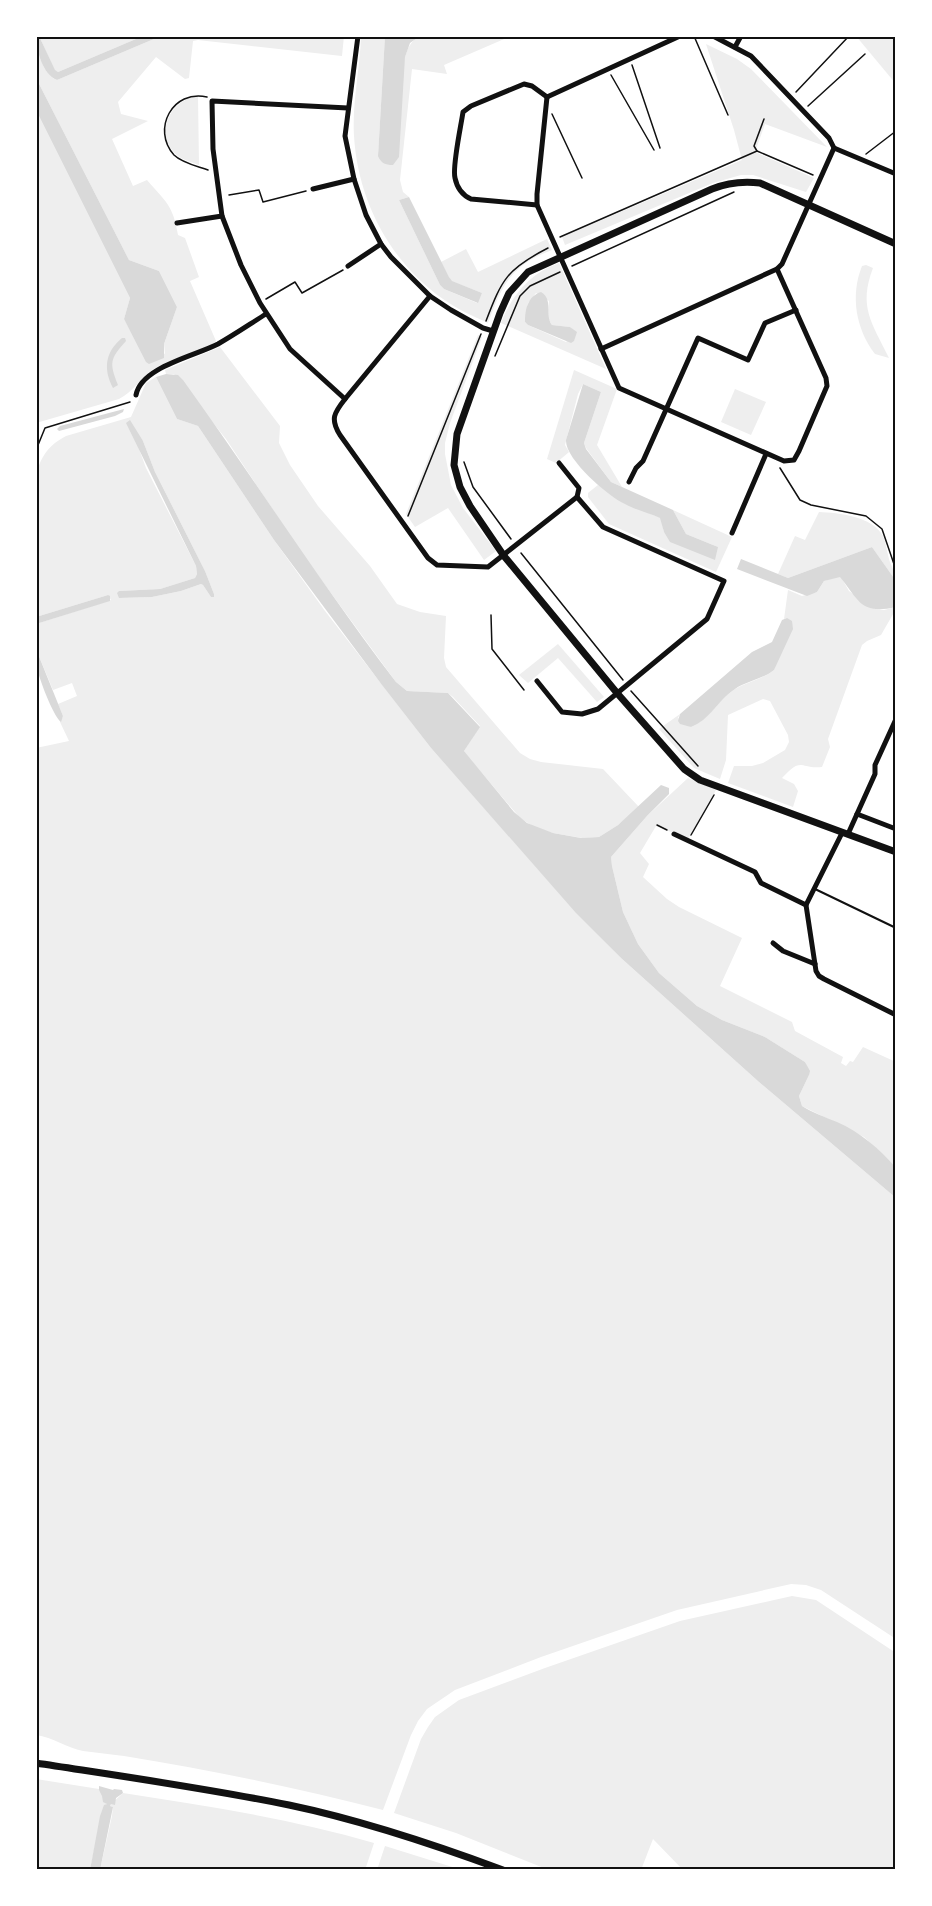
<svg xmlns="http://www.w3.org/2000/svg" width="932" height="1906" viewBox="0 0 932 1906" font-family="'Open Sans',sans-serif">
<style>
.green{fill:#eee;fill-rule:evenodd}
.water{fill:#d9d9d9}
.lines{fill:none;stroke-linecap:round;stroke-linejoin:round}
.path{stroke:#111;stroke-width:1.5}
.service{stroke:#111;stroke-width:2}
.minor{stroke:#111;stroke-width:5}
.tertiary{stroke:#111;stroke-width:7}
.neatline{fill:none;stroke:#111;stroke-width:2}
</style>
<rect width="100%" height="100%" fill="#fff"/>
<g class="green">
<path d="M39 36H143L58 72 55 71Z"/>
<path d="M161 36H344L342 56 198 40 193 41 189 78 185 79 156 57 118 102 121 114 148 121 112 139 133 186 147 180C166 202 173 205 178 235L185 238 199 277 190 281 216 341 210 346C191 354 169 359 152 370 140 379 133 392 119 399L36 423V110L130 298 124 319 133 335 165 354 164 344 177 307 159 271 129 260 36 78V48C41 59 45 76 57 80Z"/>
<path d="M361 36H385L378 156 405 57C408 47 411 41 420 36H511L444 65 447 74 412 69 400 180 403 192 409 197 399 200 440 285 444 289 477 303 482 293 451 281 441 262 466 249 478 272 547 239 552 250C511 265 502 285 488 323 473 316 457 309 443 299 390 262 358 201 354 136 352 103 360 69 361 36Z"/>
<path d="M856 36 896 37V84Z"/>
<path d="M706 44 737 59 751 69 827 147 765 124 755 152 814 178 806 192 753 175H741L713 183 565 245 562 237 742 160 734 130Z"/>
<path d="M198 96 199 165C192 162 183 160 178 156 153 135 169 100 198 96Z"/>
<path d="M559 263 606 369 501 323C512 295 530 273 559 263ZM536 293 549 301 547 317 552 325 570 327 576 332 566 342 528 325 525 322 528 303Z"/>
<path d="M866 265 873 268C858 307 872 323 889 358L875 354C856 329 850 296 862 266Z"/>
<path d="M478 335 482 337 450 423 445 443V454L451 485 463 508 496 551 484 560 448 508 415 527 406 514Z"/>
<path d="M220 347 280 426 279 443 290 465 318 506 370 566 397 604 420 612 446 616 444 658 446 667 520 753 530 759 541 762 603 769 639 807 618 825 599 837 582 838 553 833 534 827 520 818 465 753 464 751 480 726 453 697 448 693 407 691 396 682 301 552 226 439 174 374H166L165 370Z"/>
<path d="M574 370 617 389 597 445 622 487 611 482 586 448 584 443 601 392 583 384 578 394 565 445 569 452 556 463 547 459Z"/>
<path d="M156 377 177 419 198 426 274 540 325 611 431 748 576 912 621 958 759 1082 896 1198V1639L821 1590 806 1585 791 1584 677 1610 541 1657 455 1690 427 1709 418 1721 411 1735 383 1810C298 1788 211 1770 124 1756 110 1754 97 1753 83 1751 67 1748 53 1737 36 1735V748L69 741 60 722 63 716 58 704 77 696 72 683 53 690 36 649V624L111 600 108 595 36 617V474C42 455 49 445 66 436L131 417 146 383ZM135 438 143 441 155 472 205 571 214 594 211 597 203 585 201 584 181 591 152 597 119 598V591L160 589 195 578 197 574 196 566 146 468Z"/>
<path d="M735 389 766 402 751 435 721 422Z"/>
<path d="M598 485 626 504 661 518 664 532 718 547 686 534 673 510 732 537 716 572 609 524 588 497V493Z"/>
<path d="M819 512C839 513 872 516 883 536 886 543 887 552 889 559 891 567 896 572 896 581L872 547 788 578 778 574 795 536 805 540Z"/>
<path d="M836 577H841L849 591 875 609 884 610 896 607V609L881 635 867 641 862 645 828 739 830 747 822 767C798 769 803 756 782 778L794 784 798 791 793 807 728 783 734 766H752L763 763 785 750 789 742 788 735 770 701 763 699 728 715 726 760 720 779 694 768 659 729 680 714 678 718 691 727C710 719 718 700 735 689 747 682 763 679 774 670L787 618 784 619 788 590 802 596 817 592 824 581Z"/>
<path d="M558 644 604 697 597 702 558 658 528 683 519 675Z"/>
<path d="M688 778 716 790 688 839 656 826 640 853 649 864 643 877 667 899 679 907 742 938 720 986 792 1022 795 1031 843 1057 841 1063 846 1066 850 1061 853 1062 863 1047 896 1062V1168L864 1137 802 1106 799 1096 809 1075V1071L805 1062 765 1037 722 1020 697 1006 659 973 638 944 623 912 612 866 611 857 647 816Z"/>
<path d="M792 1596 816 1600 896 1653V1870H836L830 1868 821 1870H683L653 1839 641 1870H549L456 1833 394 1813 421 1739 428 1727 435 1717 459 1700 545 1668 680 1621Z"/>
<path d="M36 1779 99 1789 107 1803 102 1811 90 1870H36Z"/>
<path d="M123 1793C208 1806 292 1819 374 1843L365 1870H100L112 1816 113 1807 110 1806 111 1804Z"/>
<path d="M385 1846 462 1870H377Z"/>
</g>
<g class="water">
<path d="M36 36H39L55 70 58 72 143 36H161L57 80C43 75 36 50 36 36Z"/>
<path d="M385 36H420L410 43 405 57 399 157 393 165C385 165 381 163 378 156Z"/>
<path d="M36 78 129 260 159 271 177 307 164 344V358L149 364 146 362 124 319 130 298 36 110Z"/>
<path d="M409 197 449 277 452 281 482 293 478 303 444 289 440 285 399 200Z"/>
<path d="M541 292C554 300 544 314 552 325L570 327 577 332 574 341 571 343 528 325 525 322C525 309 528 296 541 292Z"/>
<path d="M122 338H125L126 341C110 359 109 362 118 385L113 388C103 369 105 352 122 338Z"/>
<path d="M166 374 178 375 183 380C255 480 321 584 396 682L407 691 448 693 480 727 464 751 514 812 527 823 553 833 581 838 599 837 618 825 661 785 669 788V794L647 816 611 857 612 866 623 912 638 944 659 973 697 1006 722 1020 765 1037 805 1062 810 1071 809 1075 799 1096 802 1106C813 1113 825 1117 837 1122 860 1132 880 1149 896 1168V1198L759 1082 621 958 576 913 431 748 382 685 274 540 198 426 177 419 156 377Z"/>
<path d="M583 384 601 392 584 443 586 449 611 482 673 510 686 534 718 547 715 560 670 542 664 532 660 518C649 513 636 510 625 504 608 496 565 459 566 440Z"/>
<path d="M124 409 123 412 115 416 59 431 57 429 60 426Z"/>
<path d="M130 420 143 441 155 472 205 571 214 594V597H211L203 585 201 584 181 591 152 597 119 598 117 593 119 591 160 589 195 578 197 574 196 566 126 423Z"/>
<path d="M872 547 896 581V607C860 615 859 600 840 577L824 581 817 592 807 596 737 569 741 559 788 578Z"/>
<path d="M108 595 110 596V601L36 624V617Z"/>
<path d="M787 618 792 621 793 629 774 670C763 679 747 681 735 689 718 700 710 720 691 727L680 724 678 721 680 714 752 652 772 642 782 620Z"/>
<path d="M36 649 63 716 61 722C53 716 38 676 36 664 35 659 36 654 36 649Z"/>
<path d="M99 1786 113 1790 114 1789 122 1790 123 1793 116 1798 115 1805 111 1804 110 1806 113 1807 100 1870H90L100 1816 104 1805 107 1804 103 1802 102 1796 99 1790Z"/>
</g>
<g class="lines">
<g class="path">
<path d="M694 36 728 115"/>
<path d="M632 65 660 148"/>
<path d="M611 75 654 150"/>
<path d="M796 92 849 36"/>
<path d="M207 97C173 89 151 129 174 155 182 163 197 166 208 170"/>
<path d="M808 106 865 54"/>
<path d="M552 114 582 178"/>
<path d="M764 119 754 146 757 151 813 175"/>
<path d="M866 154 896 131"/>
<path d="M229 195 259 190 263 202 306 191"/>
<path d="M560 237 757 151"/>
<path d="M572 266 734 192"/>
<path d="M266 299 295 282 302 293 343 270"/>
<path d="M486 321C502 279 507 269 548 248"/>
<path d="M495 356 520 296 530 286 560 272"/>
<path d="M36 450 45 428 130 402"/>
<path d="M464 462 473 487 511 539"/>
<path d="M780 468 800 500 811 505 866 516 882 529 896 570"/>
<path d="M408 516 481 334"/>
<path d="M521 553 623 680"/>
<path d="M491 615 492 649 524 690"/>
<path d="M631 691 698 766"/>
<path d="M657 825 667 830"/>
<path d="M691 835 714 795"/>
</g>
<path class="service" d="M815 889 896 928"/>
<g class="minor">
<path d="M358 36 345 136 354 179 366 215 381 244 391 257 430 296 451 310 483 328 493 331"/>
<path d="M713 36 751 56 829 138 834 148 896 174"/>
<path d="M735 47 741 36"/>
<path d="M547 97 537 194V205L619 388 784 461 794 460 799 451 827 386 826 378 777 269 782 264 834 148"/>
<path d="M547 97 680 36"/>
<path d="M313 189 354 179"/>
<path d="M537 205 471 199C462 195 457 188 455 178 452 167 461 126 463 112L471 106 524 84 532 86 547 97"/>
<path d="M177 223 222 216"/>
<path d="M348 266 381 244"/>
<path d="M430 296 345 399C334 413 330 419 340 435L428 558 437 565 488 567 577 497 603 527 724 581 707 619 598 709 582 714 562 712 537 681"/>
<path d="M601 349 777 269"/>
<path d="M136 395C141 367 195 356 218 344 234 335 250 324 266 314"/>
<path d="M345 399 290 349 260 303 241 265 222 216 213 149 212 101 348 108"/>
<path d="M559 463 579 488 577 497"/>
<path d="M629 482 636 468 643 461 698 338 748 360 765 323 796 310"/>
<path d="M732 533 766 454"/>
<path d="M857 814 875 774V765L896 719"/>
<path d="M842 833 806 905 816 971 819 976 824 979 896 1015"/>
<path d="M674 834 755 872 761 883 806 905"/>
<path d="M848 834 857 814 896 829"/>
<path d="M773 943 783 951 815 964"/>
</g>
<g class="tertiary">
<path d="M896 244 760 183C743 181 729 182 712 189L528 272 509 293 500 313 457 434 454 465 460 487 470 506 504 556 617 693 684 769 700 780 896 852"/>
<path d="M36 1763C120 1776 205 1788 289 1805 361 1820 433 1844 503 1870"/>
</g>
</g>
<rect width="932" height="1906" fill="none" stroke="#ffffff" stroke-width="75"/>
<rect x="38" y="38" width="856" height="1830" class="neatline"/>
</svg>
